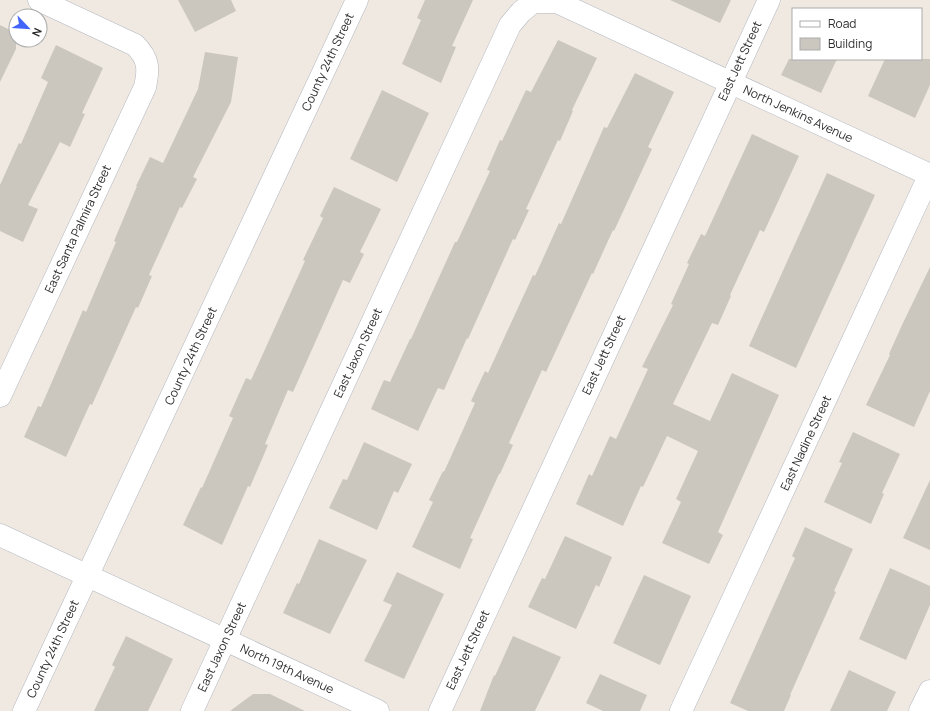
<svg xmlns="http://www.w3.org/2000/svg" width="930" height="711" viewBox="0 0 930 711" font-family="Manrope,sans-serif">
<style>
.building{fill:#cbc7bf}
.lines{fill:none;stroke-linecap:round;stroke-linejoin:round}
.minor-casing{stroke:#b4b7c1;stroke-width:23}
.minor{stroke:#fff;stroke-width:22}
.labels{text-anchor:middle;stroke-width:3.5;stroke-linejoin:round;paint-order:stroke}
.street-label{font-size:12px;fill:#2e2e2e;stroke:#fff}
</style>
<rect width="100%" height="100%" fill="#efe9e1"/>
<g class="building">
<path d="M178 0H231L236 11 195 32Z"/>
<path d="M425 0H473L452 46 456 47 441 83 402 64 421 20 417 18Z"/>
<path d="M670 0H731L720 23Z"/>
<path d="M0 25 16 33V49L0 82Z"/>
<path d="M558 40 597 58 572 110 573 111 560 141 558 140 526 209 529 210 515 240 513 239 468 339 467 338 444 390 438 388 418 431 371 409 384 380 390 382 410 339H411L455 242H457L490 171 487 170 500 140 502 141 526 90 531 92Z"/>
<path d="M56 45 103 68 82 113 85 114 70 147 60 142 28 205 38 209 23 242 0 231V185L19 143 21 144 48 82 41 78Z"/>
<path d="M205 52 238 57 231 102 193 177 197 179 182 208 180 207 149 275 152 276 138 308 136 307 92 405 90 404 66 457 24 437 38 406 41 407 83 310 86 312 116 242 114 241 137 186H136L150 157 163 163 198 89Z"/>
<path d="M789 59H837L821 93 781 75Z"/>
<path d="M885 59H930V85L915 118 868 96Z"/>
<path d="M635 73 674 92 648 147 652 149 614 231 613 230 593 274 592 273 546 372 542 370 509 443 513 445 500 474H499L470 538 473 539 460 569 412 547 433 502 429 500 443 471 444 472 475 403 471 401 485 371 488 373 533 275 535 276 559 223 561 224 604 127 607 128Z"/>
<path d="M382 90 429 113 397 182 350 159Z"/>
<path d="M752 134 799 156 764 232 760 230 730 295 731 296 718 325 712 323 673 404 710 421 732 373 779 395 718 532 723 535 709 564 662 543 681 502 676 499 698 451 667 436 643 487 641 486 623 526 576 504 589 474 592 476 610 436 616 439 648 369 642 367 673 305 671 304 689 264 687 263 701 234 705 236Z"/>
<path d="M827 173 875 195 796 368 749 346Z"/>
<path d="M334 187 381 209 360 252 364 254 350 283 343 280 293 392 288 390 265 444 268 445 250 487 248 486 222 545 183 525 201 487 202 488 233 418 229 416 246 378 251 380 305 261 303 260 323 218 320 216Z"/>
<path d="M930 267V391L914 427 866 405 890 355 889 354 902 325Z"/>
<path d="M853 432 900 454 882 493 884 494 871 524 824 502 842 463 839 462Z"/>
<path d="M364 442 412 464 398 493 394 491 377 530 329 508 343 479 347 480Z"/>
<path d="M930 480V550L903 538Z"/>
<path d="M805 527 853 549 834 591 836 592 790 695H791L784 711H748L730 703 795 558 792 556Z"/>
<path d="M565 536 612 557 599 587 596 585 576 629 528 607 542 578 545 579Z"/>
<path d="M319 539 367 560 330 634 283 613 297 583 299 584Z"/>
<path d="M890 568 930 586V605L906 660 859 639Z"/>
<path d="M397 572 444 594 404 679 364 661 392 605 383 601Z"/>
<path d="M644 575 691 596 660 665 613 643Z"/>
<path d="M126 636 173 659 148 711H94L115 667 112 665Z"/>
<path d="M513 636 561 657 535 711H480L494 675 495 676Z"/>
<path d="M849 670 896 692 887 711H830Z"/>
<path d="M600 674 647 695 640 711H603L586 703Z"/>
<path d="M253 694H270L305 711H230Z"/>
</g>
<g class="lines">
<defs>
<g id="minor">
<path d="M0 396 145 87C149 69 149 59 135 45L39 0"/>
<path d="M0 535 378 711"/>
<path d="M24 711 357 0"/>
<path d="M192 711 510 25 521 12 533 2H557L930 175"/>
<path d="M440 711 769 0"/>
<path d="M681 711 930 174"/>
<path d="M920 711 930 691"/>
</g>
</defs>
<use href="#minor" class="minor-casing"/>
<use href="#minor" class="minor"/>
</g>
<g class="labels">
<g class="street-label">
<text transform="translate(740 61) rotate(-65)" y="4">East Jett Street</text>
<text transform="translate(328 62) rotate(-65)" y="4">County 24th Street</text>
<text transform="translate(798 114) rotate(25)" y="4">North Jenkins Avenue</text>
<text transform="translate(78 229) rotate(-65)" y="4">East Santa Palmira Street</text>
<text transform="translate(358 353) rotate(-65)" y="4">East Jaxon Street</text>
<text transform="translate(604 355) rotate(-65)" y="4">East Jett Street</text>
<text transform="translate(191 356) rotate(-65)" y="4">County 24th Street</text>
<text transform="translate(806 443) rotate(-65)" y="4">East Nadine Street</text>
<text transform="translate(222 647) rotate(-65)" y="4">East Jaxon Street</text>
<text transform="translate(53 649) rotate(-65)" y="4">County 24th Street</text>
<text transform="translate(468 650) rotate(-65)" y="4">East Jett Street</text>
<text transform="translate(287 669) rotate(25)" y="4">North 19th Avenue</text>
</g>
</g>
<rect x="792" y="8" width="130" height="52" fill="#ffffff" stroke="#ababab"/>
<rect x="800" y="21" width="20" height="6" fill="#ffffff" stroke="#ababab"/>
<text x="828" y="28" font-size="12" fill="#2e2e2e">Road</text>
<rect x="800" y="38" width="20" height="12" fill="#cbc7bf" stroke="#ababab"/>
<text x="828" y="48" font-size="12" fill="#2e2e2e">Building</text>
<g transform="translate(28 28) rotate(115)"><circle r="19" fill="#ffffff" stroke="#ababab"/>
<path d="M0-3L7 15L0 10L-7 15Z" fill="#4264fb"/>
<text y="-6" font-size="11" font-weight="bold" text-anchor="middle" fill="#2e2e2e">N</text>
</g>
</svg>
